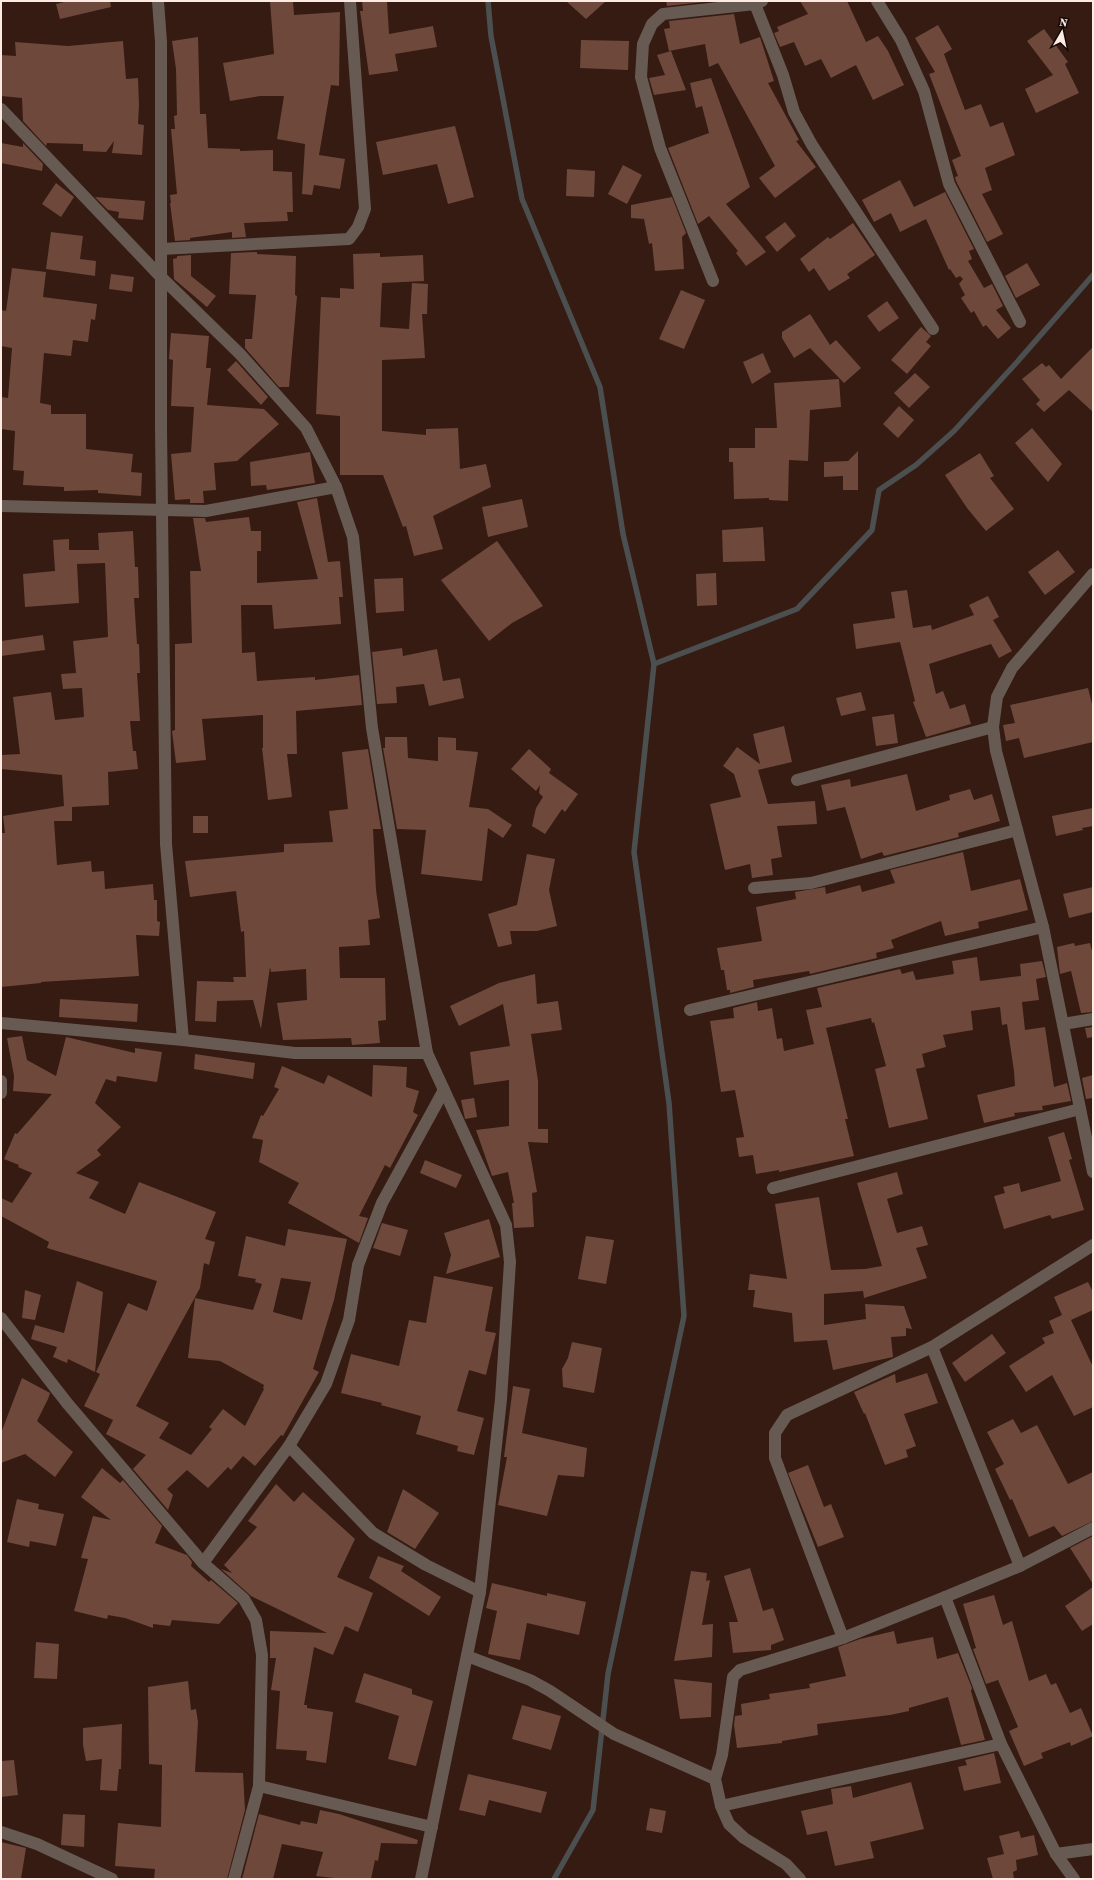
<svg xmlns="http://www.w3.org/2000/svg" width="1094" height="1880" viewBox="0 0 1094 1880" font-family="'Source Serif 4',serif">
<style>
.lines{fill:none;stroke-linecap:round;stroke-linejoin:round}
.stream{stroke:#4c4f4f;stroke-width:5.5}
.building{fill:#6e483b;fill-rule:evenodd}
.minor{stroke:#675a53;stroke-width:12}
</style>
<rect width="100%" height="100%" fill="#351b12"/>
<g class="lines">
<g class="stream">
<path d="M488 1 491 36 522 199 600 387 623 534 654 664 634 852 669 1103 684 1316 608 1674 593 1810 554 1879"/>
<path d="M654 664 797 609 872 530 879 490 916 465 954 431 1018 361 1093 275"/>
</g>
</g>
<g class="building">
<path d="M68 1H110L111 7 60 19 56 4Z"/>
<path d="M270 1H293L294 15 340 12 339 86 331 85 319 155 345 159 340 189 314 185 312 195 302 194 305 144 277 139 284 96H260L230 101 223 63 274 54Z"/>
<path d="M362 1H387L389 34 433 26 437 47 395 54 398 71 369 75 360 11H363Z"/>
<path d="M566 1H606L586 19Z"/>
<path d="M666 1H713L667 6Z"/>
<path d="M800 1H847L866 42 878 36 888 51 904 85 873 100 856 65 831 78 821 59 805 66 794 42 780 47 774 33 779 31 777 27 808 14Z"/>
<path d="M734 14 740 44 760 37 774 81 768 83 799 140 796 141 816 167 775 198 759 178 775 166 718 63 709 67 705 44 669 51 664 29 670 28 669 21Z"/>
<path d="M938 25 952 49 944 54 965 110 981 104 990 127 1003 122 1015 155 985 168 992 190 982 194 1003 234 987 242 956 181 955 177 958 176 952 160 961 156 929 74 935 72 915 38Z"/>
<path d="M1044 29 1068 62 1065 64 1079 93 1036 113 1025 89 1053 75 1027 41Z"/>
<path d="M198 37 200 114H206L208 148 240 149V151L273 150V171L292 172 293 212H287L288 221 244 223 246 237 232 238V232L190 238V240L175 241 170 203H171L170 195 177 194 171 129H175L174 116 177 115 176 69 172 41Z"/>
<path d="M581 40 629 41 628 70 580 68Z"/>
<path d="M123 41 126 79 138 78 139 105 138 124 144 125 142 155 112 153 114 141 106 152 83 151V144L47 143 46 146 23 121 22 98 1 96V55L16 56 15 42 68 46Z"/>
<path d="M671 51 686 90 654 95 649 78 665 75 657 55Z"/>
<path d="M711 78 750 187 726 204 766 252 746 266 736 253 738 251 709 216 698 224 668 148 709 133 702 106 696 108 690 83Z"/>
<path d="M455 126 474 197 448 204 437 164 383 175 376 142Z"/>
<path d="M1 143 23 147V143L43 164 42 171 1 163Z"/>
<path d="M623 165 642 175 627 204 608 194Z"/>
<path d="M567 169 595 171 594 197 566 196Z"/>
<path d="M900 180 914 207 945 192 974 249 969 251 972 259 968 261 984 288 992 284 1003 306 996 310 1011 328 998 339 986 325 983 327 974 311 971 313 961 298 965 295 959 284 963 279 960 276 956 278 950 269 949 270 926 219 900 232 891 213 874 222 862 200Z"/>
<path d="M56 183 74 197 61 217 42 204Z"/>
<path d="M95 197 145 201 143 220 118 218 119 212 108 210Z"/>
<path d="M672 197 686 233 682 237 684 269 655 271 652 243 649 244 644 219 631 218V205Z"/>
<path d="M785 222 796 236 777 252 765 237Z"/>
<path d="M853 223 875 255 847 274 850 278 829 291 814 268 809 272 800 259 828 237 830 239Z"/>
<path d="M51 232 83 236 80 259 96 261 95 276 46 269Z"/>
<path d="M254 252H257V254L296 256 295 295 297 296 289 387H279L245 348V339H252L256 295 229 294 231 253Z"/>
<path d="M380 253V257L423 255 424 281 382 283 380 327 409 329 412 283 428 284 427 314H422L425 358 382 360V431L426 435V429L458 428 460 469 486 464 491 487 433 516 443 549 414 556 406 526 403 527 383 475H340V416L316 414 321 297 340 298V288L354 289 353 254Z"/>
<path d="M191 255V276L216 296 207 307 174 279 173 259 177 258V256Z"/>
<path d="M1027 263 1040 285 1016 298 1005 276Z"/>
<path d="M12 268 46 272 43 297 97 304 95 320 91 319 88 342 73 340 71 356 44 353 40 403 51 405V414H86V449L133 454 131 472 142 473 141 496 98 493V490L64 491V487L23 485 24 471 13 470 15 431 1 429V397L8 398 12 348 1 346V310L6 311Z"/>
<path d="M111 274 134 277 132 292 109 289Z"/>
<path d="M681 290 705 300 684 349 659 339Z"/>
<path d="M887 301 899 318 879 332 867 316Z"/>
<path d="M810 314 830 345 836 340 861 368 844 383 810 348 794 358 782 338V332Z"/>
<path d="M921 327 931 336 926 342 931 346 907 374 891 360Z"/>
<path d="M171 333 209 336 206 368H211L207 405 264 409 279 424 237 461 214 463 216 490 203 491 204 503H190V499L175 500 171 454 191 452 194 407 171 406 173 360 169 359Z"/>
<path d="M1093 347V412L1069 390 1044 412 1036 404 1040 400 1022 379 1042 363 1046 367 1049 365 1061 379Z"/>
<path d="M763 353 771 372 752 384 743 362Z"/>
<path d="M236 361 268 397 261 405 227 370Z"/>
<path d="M915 373 930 387 909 408 894 393Z"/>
<path d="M839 379 841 407 810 410 808 461 789 460 788 501 769 500V498L734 499 733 462H729V448H755V428H777L774 383Z"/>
<path d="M899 406 914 420 898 438 883 424Z"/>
<path d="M1032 428 1062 464 1048 482 1015 443Z"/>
<path d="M858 451V490H843V476L824 477V462L848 461Z"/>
<path d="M310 452 315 483 267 490 266 485 251 486 250 462Z"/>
<path d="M980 453 994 476 990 478 1014 509 986 531 967 508 945 475Z"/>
<path d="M317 498 328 562 340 561 343 597H339L341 624 274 629 272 605H241L242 653 255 652 257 681 315 677V680L359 675 362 705 296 711 297 754H287L292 797 268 800 262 748H263V715L202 719 206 760 176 763 172 731 175 730V644L192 643 190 571H201L193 518H205L206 522 249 517 251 531H261V551H257V583L318 579 297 502Z"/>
<path d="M522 499 528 527 488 537 482 507Z"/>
<path d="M763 527 765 561 723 562 722 530Z"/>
<path d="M133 531 135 567H138L139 598H134L137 644H139L140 673H137L140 721H130L133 751H136L138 769 108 772 109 805 72 807V821H54L57 865 91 861 92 872 104 871 105 889 153 884 154 900H157V921L160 922 159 936 136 935 139 976 41 982V983L1 987V833H5L3 816 64 806 62 775 1 769V755L20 754 13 697 51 692 55 720 84 717 82 688 63 689 61 674 76 673 73 641 108 637 105 563 77 564 79 603 25 607 23 574 55 571 53 540 69 539V550H99L98 533Z"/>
<path d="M497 541 543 606 512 623 489 641 441 580Z"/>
<path d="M1058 550 1075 572 1045 595 1028 572Z"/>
<path d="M716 573 717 605 697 606 696 574Z"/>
<path d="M403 578 404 611 376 613 374 579Z"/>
<path d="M907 590 913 628 931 625 932 630 974 615 969 605 988 596 999 617 993 620 1012 651 999 658 991 644 929 664 936 694 943 691 950 709 965 704 971 724 926 737 913 702 915 701 900 642 856 649 853 624 895 618 891 592Z"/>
<path d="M43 635 45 650 1 656V641Z"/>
<path d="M402 648 403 656 437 649 443 681 460 678 464 698 429 706 424 684 396 687 397 703 377 704 372 652Z"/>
<path d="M1088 688 1093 708V742L1024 758 1019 738 1006 741 1003 725 1015 723 1010 705Z"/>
<path d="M861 692 866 710 841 716 836 698Z"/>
<path d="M894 714 898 743 876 746 872 717Z"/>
<path d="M784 726 792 762 758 770 768 804 815 801 817 824 777 826 782 857 771 859 773 875 752 878 750 864 725 870 710 804 741 797 734 774 723 766 737 747 760 764 753 734Z"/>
<path d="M385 737H407L408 758 438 761V737L456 738V750L478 752 469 807 488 809 512 825 503 838 488 828 482 881 421 874 426 830 397 829 383 748H385Z"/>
<path d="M368 749 381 829H373L376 890 380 918 368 920 370 945 339 947 340 978H385L386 1020 378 1021 380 1043 352 1045 351 1038 283 1040 277 1003 307 1000 306 969 271 972 270 967 261 1029 253 1000 217 1001 216 1022 195 1021 197 981 234 982 233 977H246L244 931 241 932 236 891 190 897 185 861 284 852V844L333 842 329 811 348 809 342 752Z"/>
<path d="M529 749 551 769 549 773 578 794 565 812 562 809 545 834 532 826 536 808 543 797 539 793 540 785 536 791 511 769Z"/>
<path d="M907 774 916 811 950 800 949 795 970 789 974 800 992 794 1000 821 958 833 959 837 884 856 882 852 861 859 845 807 827 811 821 785 850 779 851 787Z"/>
<path d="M1093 808V826L1082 828 1083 830 1056 836 1052 816Z"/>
<rect x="193" y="816" width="15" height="17"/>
<path d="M963 852 971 891 1020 879 1028 910 978 922 979 928 945 936 941 921 891 940 894 948 876 953 877 958 814 973 810 974 809 971 753 980 754 987 730 993V990H727L724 970H721L717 948 762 941 756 907 796 899 795 892 825 887 826 894 860 885 862 892 895 883 890 870Z"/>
<path d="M527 854 555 859 549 890 557 926 537 931H510L512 944 498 947 488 914 517 905Z"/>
<path d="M1093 887V912L1069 918 1063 894Z"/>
<path d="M1074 943 1075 946 1090 943 1093 955V1012L1081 1013 1071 971 1060 974 1057 947Z"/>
<path d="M977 957 980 981 1021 976 1020 964 1042 961 1046 977 1036 979 1039 1000 1022 1002 1025 1030 1045 1027 1054 1087 1067 1083 1071 1101 1042 1106 1043 1110 1014 1113 1015 1116 984 1123 977 1095 1015 1086 1014 1071 1007 1024 1002 1025 1000 1007 971 1011 973 1030 943 1035 946 1047 922 1054 925 1067 916 1069 928 1119 889 1128 875 1069 886 1066 874 1022 872 1023 871 1018 826 1028 848 1119H845L854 1156 779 1172V1170L756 1174 753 1155 739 1157 736 1138 744 1137 735 1090 721 1092 710 1021 734 1018 733 1008 757 1002 758 1011 772 1008 777 1039 782 1038 784 1051 814 1044 806 1010 822 1007 817 988 900 969 902 974 913 971 916 980 954 974 952 961Z"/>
<path d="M535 974 537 1004 558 1001 562 1030 531 1034 538 1081V1129H548V1143L528 1142 537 1192 532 1193 534 1227 514 1228 512 1203H514L508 1172 492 1176 476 1130 509 1126V1080L474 1085 470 1052 510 1046 503 1004 459 1026 450 1006 499 983Z"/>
<path d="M60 999 138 1004 137 1022 59 1017Z"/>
<path d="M1093 1027V1037L1087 1038 1085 1028Z"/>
<path d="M22 1036 27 1060 56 1076 66 1037 135 1053V1048L162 1052 157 1082 117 1076 116 1082 106 1079 95 1103 121 1127 97 1150 101 1155 76 1173 99 1182 89 1198 125 1214 139 1182 216 1212 205 1239 215 1242 209 1265 204 1263 200 1288 136 1406 169 1423 159 1438 191 1455 212 1429 209 1427 223 1409 245 1426 264 1389 263 1388 264 1385 220 1361 188 1358 195 1298 253 1310 262 1284 255 1282 256 1279 238 1276 246 1236 285 1246 288 1229 347 1239 334 1300 313 1369 319 1372 283 1436 281 1435 255 1466 243 1456 231 1470 228 1467 208 1488 187 1470 167 1489 173 1495 168 1510 133 1469 146 1455 106 1434 113 1420 84 1406 100 1374 96 1372 128 1303 147 1311 157 1281 47 1248 49 1242 1 1216V1198L12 1203 32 1173 18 1167 19 1165 4 1159 15 1133 17 1134 52 1094 13 1091 14 1076 7 1038ZM281 1278 311 1282 302 1320 273 1312Z"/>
<path d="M195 1054 255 1063 253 1079 194 1069Z"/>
<path d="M373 1065 407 1067 406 1087 419 1091 413 1112 418 1115 390 1168 385 1165 359 1216 368 1218 359 1243 288 1203 299 1183 259 1162 263 1140 252 1138 261 1115 263 1116 279 1089 274 1087 282 1066 324 1084 328 1075 372 1097Z"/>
<path d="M1093 1075V1098L1086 1099 1082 1078Z"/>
<path d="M474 1098 477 1117 465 1119 461 1100Z"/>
<path d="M1064 1132 1072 1159 1069 1160 1084 1210 1052 1219 1050 1215 1004 1229 994 1196 1005 1193 1003 1187 1019 1183 1021 1192 1061 1181 1048 1137Z"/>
<path d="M425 1160 462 1175 456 1188 420 1173Z"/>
<path d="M897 1172 903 1194 887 1199 897 1233 922 1226 928 1245 916 1248 927 1278 864 1298 863 1291 824 1294V1325L866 1319 865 1304 904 1306 912 1329 906 1328V1336L891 1337 893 1357 833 1370 827 1340 794 1342 792 1313 753 1307 755 1290H748L750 1274 787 1279 775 1204 819 1197 831 1270 865 1269 882 1266 857 1183Z"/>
<path d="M489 1219 500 1257 446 1274 451 1255 444 1233Z"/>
<path d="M382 1223 408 1230 400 1256 373 1248Z"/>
<path d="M586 1236 614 1240 606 1284 578 1279Z"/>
<path d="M434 1276 493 1287 485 1331 496 1333 486 1375 469 1370 457 1411 484 1418 474 1455 457 1451 458 1446 416 1434 421 1416 381 1405 382 1403 341 1393 351 1354 399 1366 409 1320 426 1323Z"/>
<path d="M77 1281 103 1292 95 1372 68 1359 67 1363 53 1357 57 1347 31 1339 35 1325 64 1333Z"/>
<path d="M1088 1282 1093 1292V1310L1071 1320 1093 1367V1407L1074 1416 1052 1375 1026 1392 1009 1366 1045 1343 1042 1338 1054 1333 1049 1321 1062 1315 1054 1297Z"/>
<path d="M25 1290 41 1295 35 1320 22 1318Z"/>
<path d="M992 1334 1006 1353 965 1382 952 1363Z"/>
<path d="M572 1342 602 1348 594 1393 563 1387 562 1369 568 1358Z"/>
<path d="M927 1373 938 1403 904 1414 916 1446 906 1450 908 1457 885 1465 865 1413 864 1414 854 1392 895 1374 896 1383Z"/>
<path d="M22 1378 50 1393 48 1399 37 1421 73 1452 55 1477 25 1454 1 1463V1433Z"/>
<path d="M513 1386 530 1389 522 1433 587 1448 584 1477 558 1475 547 1516 498 1505 507 1457H504Z"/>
<path d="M1013 1419 1021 1433 1037 1425 1068 1484 1093 1472V1521L1062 1536 1054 1526 1029 1537 1012 1499 1010 1500 995 1469 1004 1464 987 1432Z"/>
<path d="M808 1465 824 1507 831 1504 844 1537 818 1547 788 1473Z"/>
<path d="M102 1468 120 1483 123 1480 162 1526 155 1543 187 1555 192 1562 191 1566 209 1582 211 1580 238 1603 219 1624 172 1620 170 1626 153 1624V1628L125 1618 108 1615 107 1619 74 1611 88 1559 81 1558 93 1516 111 1520 81 1497Z"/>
<path d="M276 1484 294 1502 303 1492 355 1539 337 1577 373 1593 358 1632 345 1626 333 1655 314 1647 304 1705H307V1708L333 1712 326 1763 306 1760 307 1751 276 1749 280 1691 271 1690 276 1658H270V1631L327 1633 251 1596 221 1569 232 1573 224 1565 257 1527 248 1521Z"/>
<path d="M403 1489 439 1513 415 1549 387 1532Z"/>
<path d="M17 1499 39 1504 38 1509 64 1514 56 1546 30 1541 29 1547 7 1542Z"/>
<path d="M1093 1536V1584L1070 1548Z"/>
<path d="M378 1556 404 1566 401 1571 441 1597 429 1616 369 1578Z"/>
<path d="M750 1568 763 1611 773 1608 784 1640 771 1645V1650L733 1653 729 1622H738L724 1576Z"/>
<path d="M691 1571 707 1573 706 1581 710 1580 702 1625 713 1624 712 1657 674 1661Z"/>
<path d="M492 1583 547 1596V1593L586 1602 579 1635 527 1623 520 1660 488 1654 497 1611 486 1608Z"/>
<path d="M1093 1587V1624L1082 1631 1065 1606Z"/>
<path d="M994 1595 1003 1625 1012 1621 1029 1681 1046 1674 1051 1685 1056 1683 1070 1713 1081 1708 1093 1736 1071 1746 1070 1742 1041 1753 1043 1758 1024 1766 1009 1731 1018 1727 998 1680 986 1684 973 1649 976 1648 963 1604Z"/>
<path d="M894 1631 897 1644 933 1637 937 1659 958 1653 972 1688 971 1691 985 1740 961 1745 948 1697 909 1708V1711L890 1715 817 1724 818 1735 782 1741V1743L737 1748 734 1725 735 1716 742 1715 741 1704 770 1699 769 1694 810 1688 809 1684 846 1676 838 1647 860 1639Z"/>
<path d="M36 1642 59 1644 57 1679 34 1678Z"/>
<path d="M364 1673 412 1689V1694L433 1701 416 1766 388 1759 399 1716 355 1702Z"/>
<path d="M674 1679 712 1683 711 1717 680 1719Z"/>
<path d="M188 1681 191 1710 196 1709 198 1722 195 1772 243 1773 245 1810 227 1879H154L155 1869 115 1866 118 1823 161 1827 162 1765 149 1764 148 1687Z"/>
<path d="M522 1705 561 1716 551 1750 512 1739Z"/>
<path d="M122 1724 121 1769H119L117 1791 100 1790 102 1759 86 1761 83 1745V1728Z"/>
<path d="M994 1753 1001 1783 964 1791 958 1767 967 1765 965 1760Z"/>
<path d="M14 1760 18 1795 1 1797V1761Z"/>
<path d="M468 1774 547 1792 541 1813 489 1800 485 1816 459 1810Z"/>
<path d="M911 1782 924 1829 870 1842 874 1858 835 1866 827 1831 807 1835 801 1811 833 1804 831 1789 851 1786 853 1798Z"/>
<path d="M650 1808 666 1811 662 1833 646 1830Z"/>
<path d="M320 1810 339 1814 418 1840 417 1844 381 1843 378 1861 375 1860 371 1879H343L316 1876 323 1852 282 1844 273 1879H242L259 1814 300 1825 301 1821 317 1824Z"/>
<path d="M63 1814 85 1815 84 1847 61 1845Z"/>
<path d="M1019 1831 1021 1838 1034 1835 1038 1855 1016 1860 1017 1870 1013 1872 1014 1879H993L987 1858 1004 1854 999 1836Z"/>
<path d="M1 1842 26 1848 21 1879H1Z"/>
</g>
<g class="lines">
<g class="minor">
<path d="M158 1 161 42V429L166 844 183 1040"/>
<path d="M877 1 901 40 924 91 949 184 1020 322"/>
<path d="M755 4 783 75 794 112 812 145 933 329"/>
<path d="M1 109 161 277 240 354 306 428 336 487 353 537 372 728 427 1053 506 1225 510 1262 501 1399 480 1592 421 1879"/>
<path d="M161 249 349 239 358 227 365 209 350 1"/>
<path d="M713 281 660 148 641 77 643 44 652 24 663 14 755 4 762 1"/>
<path d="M1 506 206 511 336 487"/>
<path d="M1093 574 1012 668 997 697 993 727 996 751 1043 927 1093 1172"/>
<path d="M797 780 993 727"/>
<path d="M754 888 811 883 1017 830"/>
<path d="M690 1010 1043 927"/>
<path d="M1 1023 183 1040 295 1053H427"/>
<path d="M1063 1024 1093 1019"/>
<path d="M1 1081V1093"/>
<path d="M773 1188 1080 1109"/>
<path d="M1 1318 67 1403 203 1563 244 1599 256 1620 262 1655 259 1786 234 1879"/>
<path d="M932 1347 1020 1566"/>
<path d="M289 1446 373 1533 426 1565 480 1592"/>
<path d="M203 1563 289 1446 326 1384 349 1320 358 1265 382 1203 444 1090"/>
<path d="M945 1597 1001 1744 1056 1854 1074 1879"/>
<path d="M843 1638 775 1458V1433L787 1415 932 1347 1093 1245"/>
<path d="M467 1656 530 1680 550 1691 614 1734 715 1779"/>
<path d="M259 1786 432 1827"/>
<path d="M721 1806 1001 1744"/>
<path d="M1 1832 37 1844 112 1879"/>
<path d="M1056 1854 1093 1849"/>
<path d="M800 1879 786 1864 744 1838 729 1824 721 1806 715 1779 722 1755 733 1677 740 1670 843 1638 945 1597 1020 1566 1093 1528"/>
</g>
</g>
<rect width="1094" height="1880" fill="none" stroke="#fceae3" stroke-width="4"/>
<g transform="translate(1062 32) rotate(9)" stroke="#140906" stroke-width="3" paint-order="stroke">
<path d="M0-3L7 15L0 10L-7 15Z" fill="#fceae3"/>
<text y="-6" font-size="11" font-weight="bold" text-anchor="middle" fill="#fceae3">N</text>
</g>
</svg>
